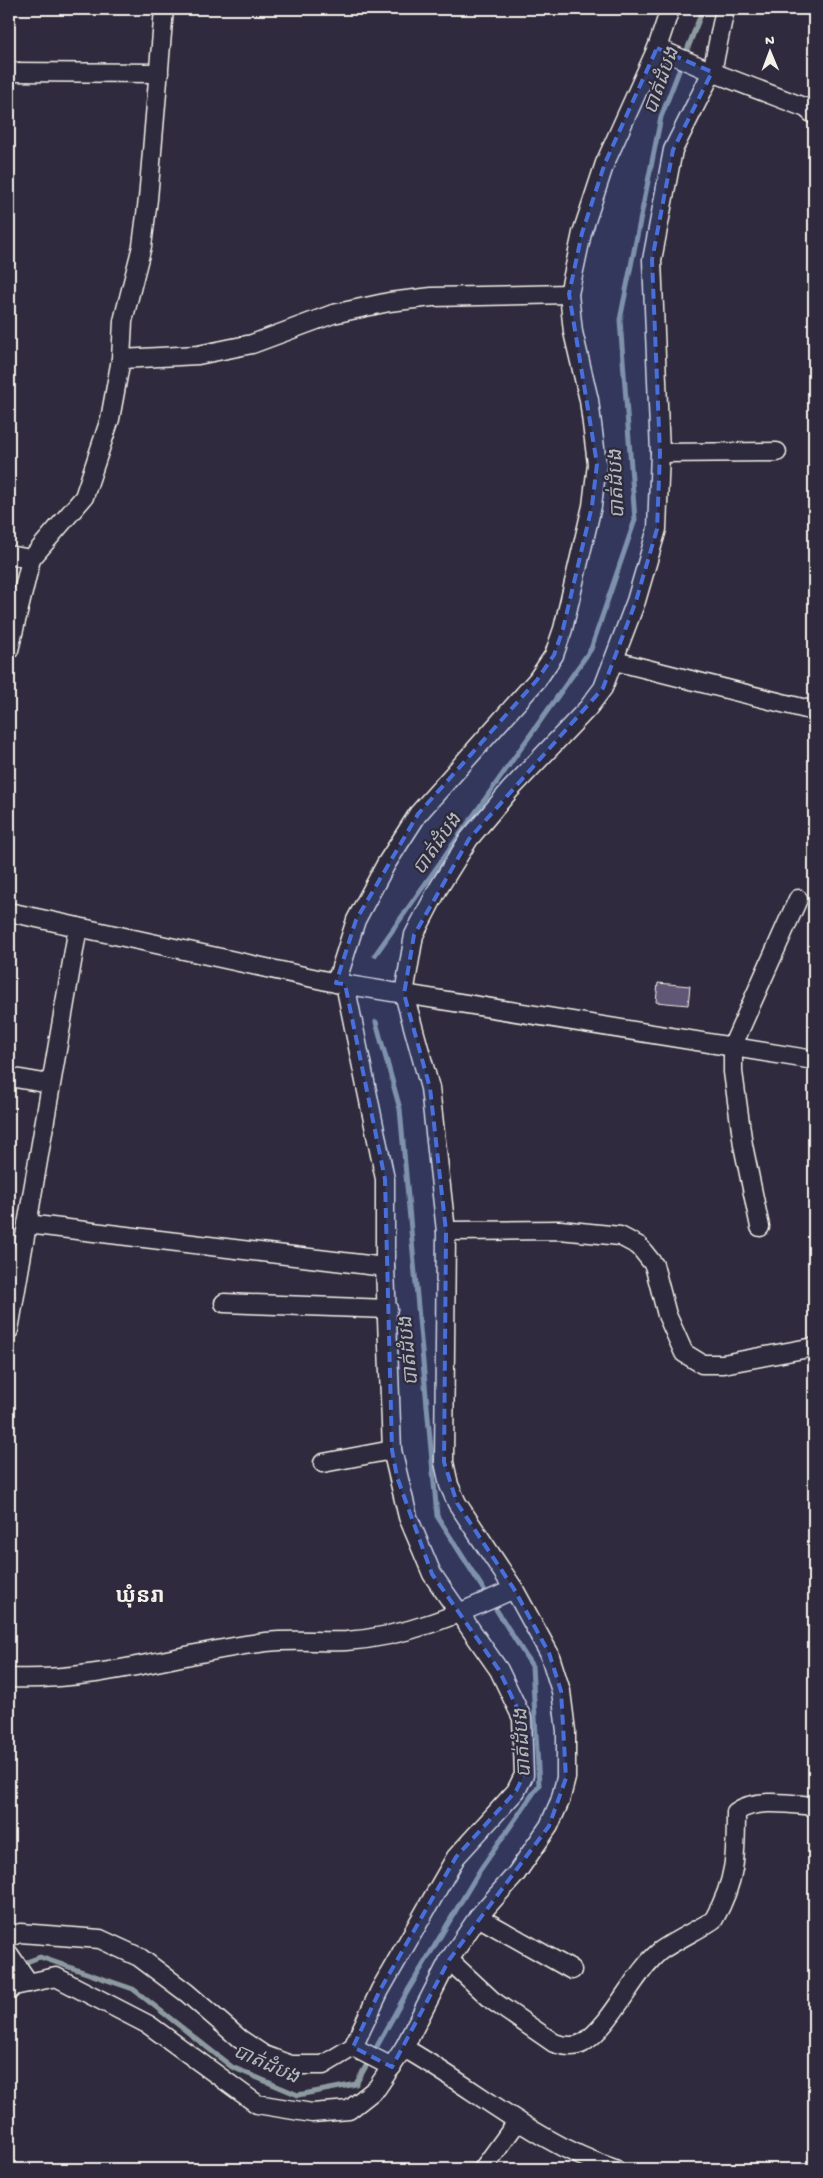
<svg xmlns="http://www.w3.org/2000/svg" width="823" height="2178" viewBox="0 0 823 2178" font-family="'Gochi Hand','Noto Sans Khmer',sans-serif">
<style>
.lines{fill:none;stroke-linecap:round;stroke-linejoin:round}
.stream{stroke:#8d9ba1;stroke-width:5}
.building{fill:#605775;stroke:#f4f1e8}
.minor-casing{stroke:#f4f1e8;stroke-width:21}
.minor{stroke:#2f2a3d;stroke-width:18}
.marked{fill:#486fdb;fill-opacity:0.2;stroke:#486fdb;stroke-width:4;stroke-dasharray:10 6;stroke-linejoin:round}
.labels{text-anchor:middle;stroke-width:4.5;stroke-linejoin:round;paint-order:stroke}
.water-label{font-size:20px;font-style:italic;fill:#b0b8b9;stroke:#2f2a3d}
.quarter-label{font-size:21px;font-weight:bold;fill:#f4f1e8;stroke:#2f2a3d}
</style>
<rect width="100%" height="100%" fill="#2f2a3d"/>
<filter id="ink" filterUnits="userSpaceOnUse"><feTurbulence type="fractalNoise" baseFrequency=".02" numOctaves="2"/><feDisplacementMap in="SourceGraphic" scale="10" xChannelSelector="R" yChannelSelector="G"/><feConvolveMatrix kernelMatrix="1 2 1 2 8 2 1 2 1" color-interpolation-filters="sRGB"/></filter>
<g filter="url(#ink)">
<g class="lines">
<g class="stream">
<path d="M375 955 591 649 635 520 620 320 661 117 703 9"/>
<path d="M21 1964 40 1957 133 1989 232 2067 298 2095 356 2084 407 1992 480 1870 539 1785 532 1666 437 1516 400 1109 376 1022"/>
</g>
</g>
<path class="building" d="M658 983 690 986 688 1005 656 1002Z"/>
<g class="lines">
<defs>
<g id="minor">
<path d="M657 48 712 72 806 108 814 115"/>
<path d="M9 72 159 73"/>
<path d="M121 359 198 355 252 344 333 314 389 302 432 297 569 294"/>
<path d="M660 453 777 452"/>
<path d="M9 555 31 559 84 497 110 419 121 359 123 321 142 246 148 199 164 9"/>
<path d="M9 650 31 559"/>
<path d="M615 661 814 711"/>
<path d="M9 912 336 983 814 1060"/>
<path d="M336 983 356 920 386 864 418 814 537 680 554 655 563 629 592 506 597 464 589 400 573 332 569 294 582 233 605 163 657 48 670 9"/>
<path d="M9 1077 50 1084"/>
<path d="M27 1224 385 1267"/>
<path d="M760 1227 743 1145 733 1072V1045L798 899"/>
<path d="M446 1231 560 1230 620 1236 639 1246 654 1265 667 1315 684 1353 702 1364H723L814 1347"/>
<path d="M224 1303 388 1309"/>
<path d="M9 1330 78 927"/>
<path d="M323 1463 392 1450"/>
<path d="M9 1678C100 1682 178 1653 266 1642 292 1639 319 1642 346 1641 407 1637 459 1614 514 1589"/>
<path d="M478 1917 572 1970"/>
<path d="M9 1937 20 1933 100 1939 139 1957 187 1993 240 2039 264 2055 291 2065H323L353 2047 380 1990 456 1857 516 1791 524 1775 522 1718 499 1670 432 1574 408 1517 392 1450 385 1267V1179L345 984"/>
<path d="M9 1954 29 1983"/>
<path d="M449 1960 493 2001 554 2043C563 2046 574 2048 583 2043 613 2024 632 1975 659 1952 668 1944 711 1923 714 1919 736 1881 736 1854 736 1812 755 1798 791 1804 814 1806"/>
<path d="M9 1991 14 1986 56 1977 149 2025 257 2104 312 2113 349 2110 377 2088 404 2048 449 1960 478 1917 516 1874 549 1826 560 1801 566 1778V1731L561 1691 549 1653 514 1589 457 1503 449 1485 444 1462 446 1231 430 1088 404 994 414 935 438 889 469 839 510 790 588 708 603 688 636 601 657 529 660 453 652 260 673 150 712 72 725 9"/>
<path d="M353 2047 392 2067"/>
<path d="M404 2048C475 2088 537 2144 615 2169"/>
<path d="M483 2169 517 2122"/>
</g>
</defs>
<use href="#minor" class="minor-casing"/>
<use href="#minor" class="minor"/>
</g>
</g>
<path class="marked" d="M657 48 712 72 673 150 652 260 660 453 657 529 636 601 603 688 469 839 414 935 404 994 430 1088 446 1231 444 1462 457 1503 514 1589 549 1653 561 1691 566 1778 549 1826 449 1960 392 2067 353 2047 380 1990 456 1857 516 1791 524 1775V1756L522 1718 499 1670 432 1574 397 1477 392 1450 385 1179 345 984 336 983 356 920 418 814 537 680 554 655 563 629 592 506 597 464 569 294 582 233 605 163Z"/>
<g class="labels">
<g class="water-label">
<text transform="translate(660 80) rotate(-70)" y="7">បាត់ដំបង</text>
<text transform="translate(615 484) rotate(-92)" y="7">បាត់ដំបង</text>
<text transform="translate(436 843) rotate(-55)" y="7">បាត់ដំបង</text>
<text transform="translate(407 1351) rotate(-95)" y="7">បាត់ដំបង</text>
<text transform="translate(521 1743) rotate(-93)" y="7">បាត់ដំបង</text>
<text transform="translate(267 2063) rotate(24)" y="7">បាត់ដំបង</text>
</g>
<g class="quarter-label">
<text x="140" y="1602">ឃុំនរា</text>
</g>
</g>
<rect width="823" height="2178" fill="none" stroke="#2f2a3d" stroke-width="30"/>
<rect x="15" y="15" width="793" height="2148" fill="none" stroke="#f4f1e8" stroke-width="2" filter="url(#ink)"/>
<g transform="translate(770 52) rotate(359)" stroke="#2f2a3d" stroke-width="4" paint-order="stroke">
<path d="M0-4L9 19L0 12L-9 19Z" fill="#f4f1e8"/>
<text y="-8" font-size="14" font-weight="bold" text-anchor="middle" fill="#f4f1e8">N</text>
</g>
</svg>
